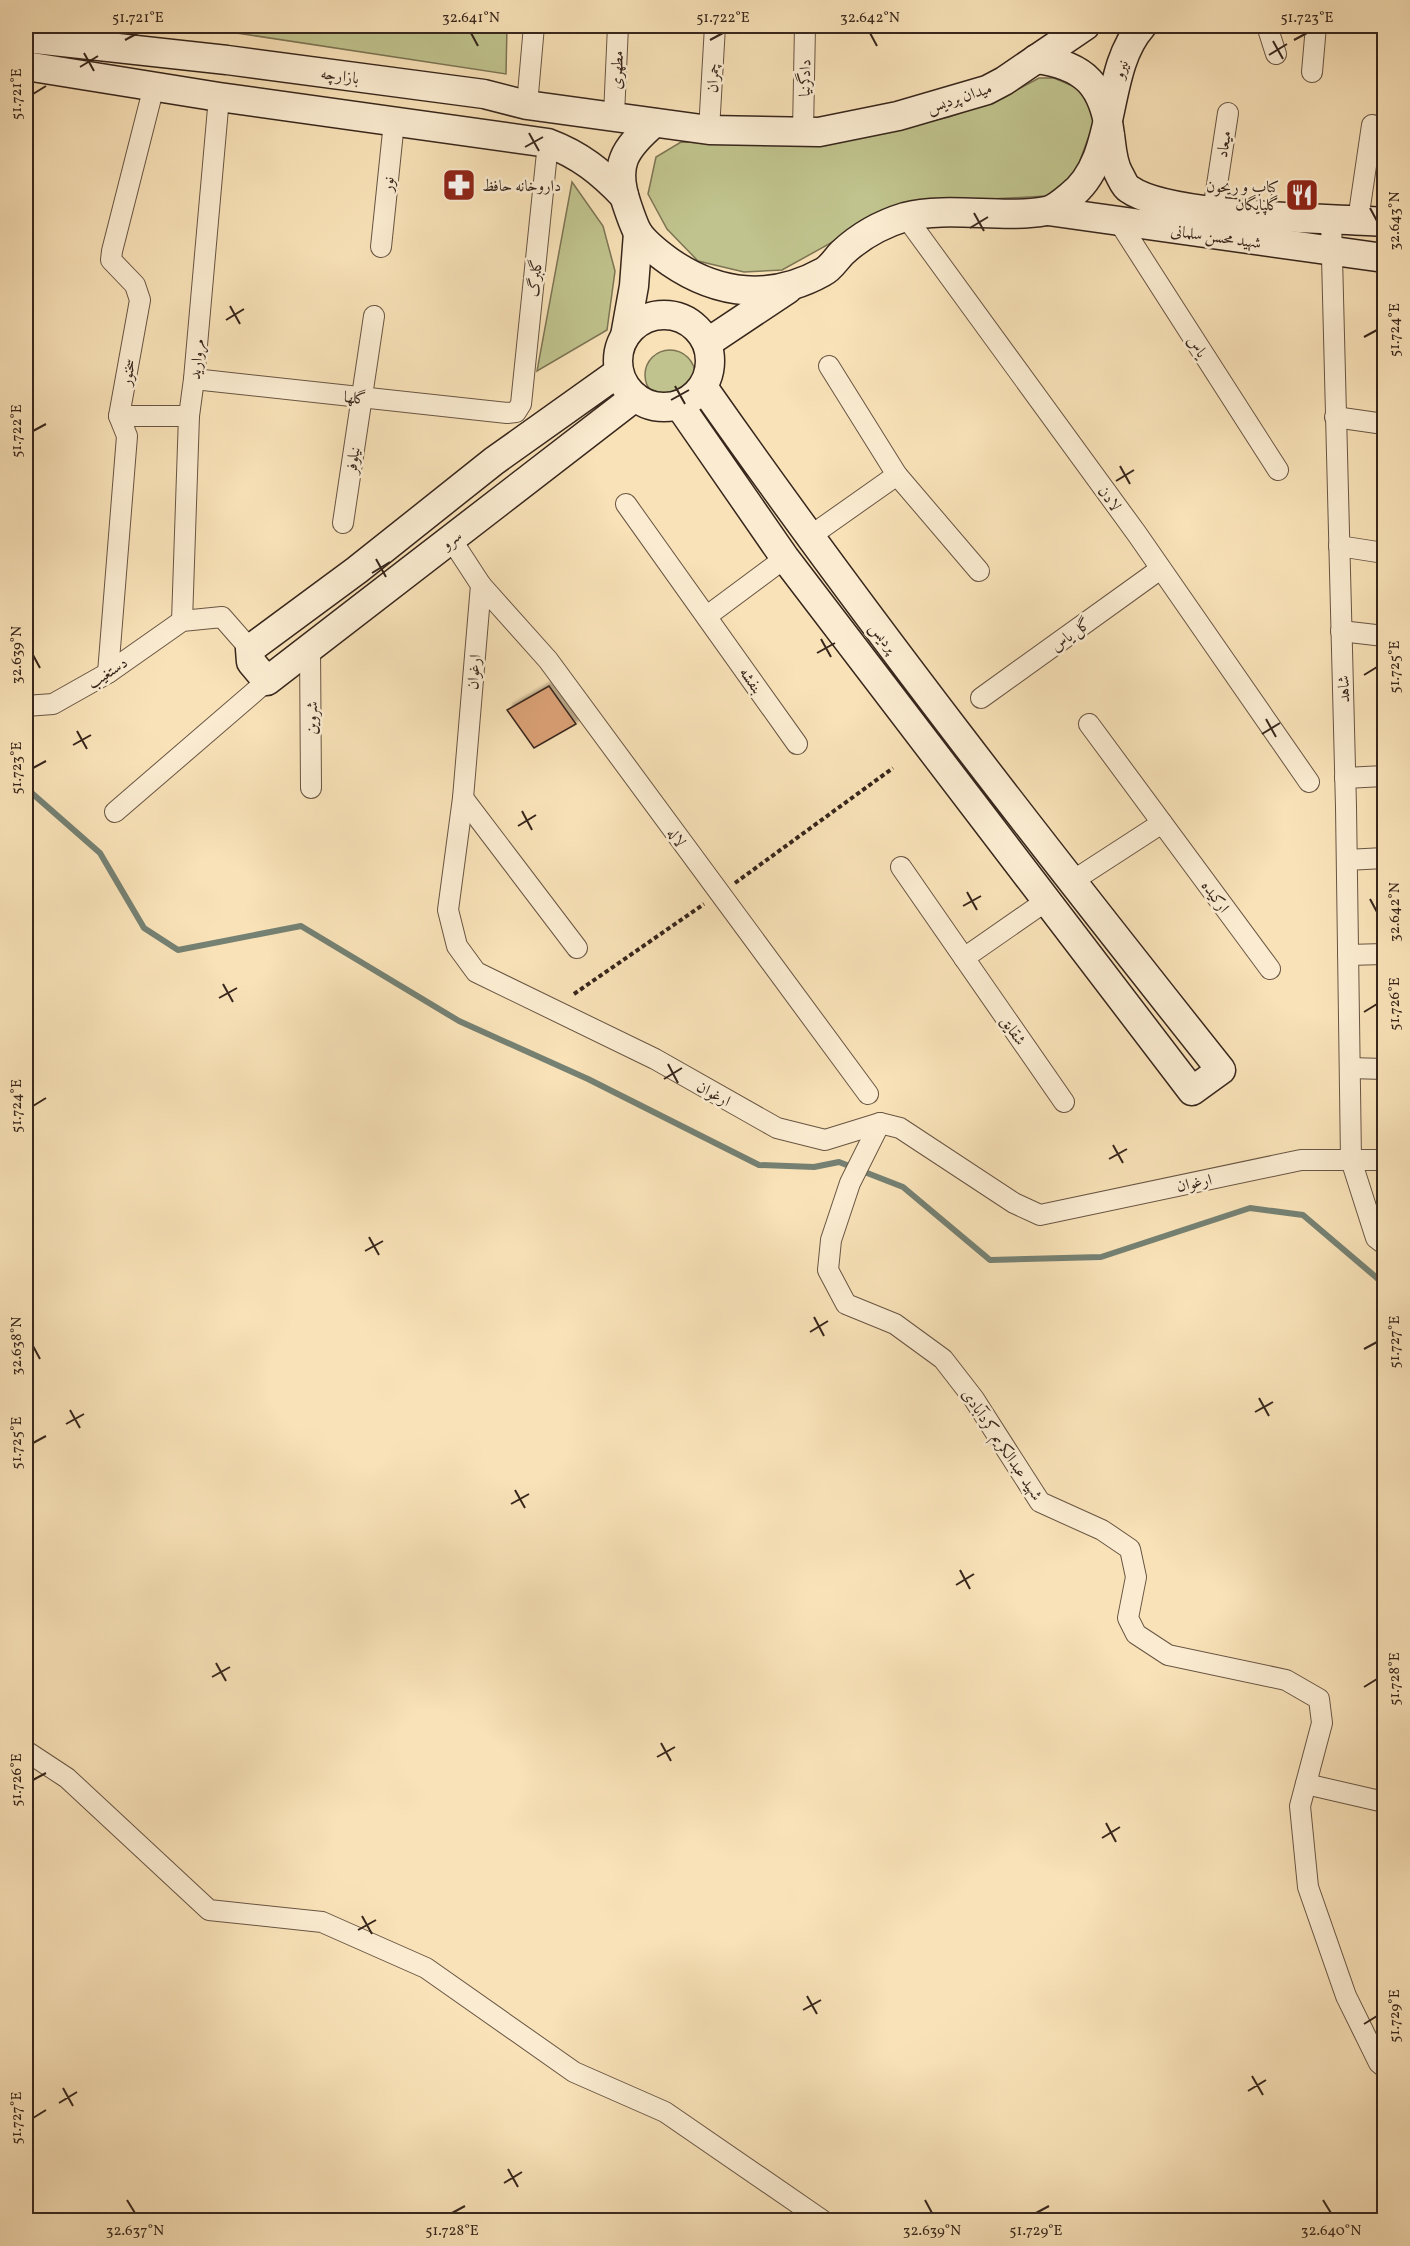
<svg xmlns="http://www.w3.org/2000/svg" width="1410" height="2246" viewBox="0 0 1410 2246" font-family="Vollkorn,Amiri,serif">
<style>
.green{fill:#c0c38d;stroke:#7c7454;stroke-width:1.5}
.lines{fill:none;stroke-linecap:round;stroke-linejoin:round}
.stream{stroke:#758173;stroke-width:6}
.building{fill:#dca177;stroke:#37261c;stroke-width:1.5;filter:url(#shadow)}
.street-casing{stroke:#685543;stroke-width:22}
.secondary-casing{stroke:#37261c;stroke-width:31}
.path{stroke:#37261c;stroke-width:4;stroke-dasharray:4.5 3;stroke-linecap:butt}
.street{stroke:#fbecd1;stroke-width:20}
.secondary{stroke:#fbecd1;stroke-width:28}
.ticks{fill:none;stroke:#37261c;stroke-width:2}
.labels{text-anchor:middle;stroke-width:5;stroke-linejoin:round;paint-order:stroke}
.street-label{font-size:16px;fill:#37261c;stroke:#fbecd1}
.poi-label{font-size:16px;fill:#37261c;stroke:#fbecd1;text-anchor:start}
.neatline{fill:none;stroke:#37261c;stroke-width:2}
.ticks-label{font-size:15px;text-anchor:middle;fill:#37261c}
</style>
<defs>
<filter id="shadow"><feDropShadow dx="5.5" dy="-5.5" stdDeviation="1.5" flood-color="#0004"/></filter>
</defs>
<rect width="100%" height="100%" fill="#f9e2b8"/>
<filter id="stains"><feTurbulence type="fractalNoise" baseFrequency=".00333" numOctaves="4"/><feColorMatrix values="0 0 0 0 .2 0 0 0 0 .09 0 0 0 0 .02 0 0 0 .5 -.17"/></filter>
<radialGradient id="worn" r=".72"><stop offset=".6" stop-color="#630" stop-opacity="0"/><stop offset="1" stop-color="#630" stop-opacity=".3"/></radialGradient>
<g class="green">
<path d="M216 26H507L506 74 217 30Z"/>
<path d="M1039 78H1054L1075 87 1090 99 1095 119 1078 166 1065 184 1046 196 901 204 782 270 744 272 698 261 667 229 648 194 656 157 681 142 819 146 949 117 1000 99Z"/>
<path d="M572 182 603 226 615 271 607 330 537 371Z"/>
<circle cx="670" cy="375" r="25"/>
</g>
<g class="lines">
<path class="stream" d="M26 788 100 853 144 928 178 950 301 926 459 1021 588 1079 759 1165 814 1167 839 1162 903 1187 990 1260 1101 1257 1250 1208 1303 1215 1384 1284"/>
</g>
<path class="building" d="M549 686 576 724 534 748 507 710Z"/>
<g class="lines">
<defs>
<g id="street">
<path d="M1267 26 1276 54"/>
<path d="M1312 72 1316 26"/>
<path d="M527 105 534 26"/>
<path d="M614 115 618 26"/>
<path d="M709 130 715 26"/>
<path d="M803 131 805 26"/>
<path d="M1213 211 1228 113"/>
<path d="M906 217 1137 534 1309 782"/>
<path d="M1331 218 1346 807 1351 1160 1376 1238 1384 1244"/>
<path d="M1358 220 1372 125"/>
<path d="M1119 222 1278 470"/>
<path d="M381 247 394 122"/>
<path d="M829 366 897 475 979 571"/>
<path d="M194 379 507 413 516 412 521 404 548 143"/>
<path d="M119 416H189"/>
<path d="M1335 417 1384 424"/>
<path d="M626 504 797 744"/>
<path d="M343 523 374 316"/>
<path d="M809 537 897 475"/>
<path d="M451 539 481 585 463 798 448 910 457 946 476 972 655 1059 777 1128 825 1140 880 1123 900 1128 1014 1203 1040 1215 1301 1160H1384"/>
<path d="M1339 546 1384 553"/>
<path d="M481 585 548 660 868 1094"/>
<path d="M707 616 785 558"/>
<path d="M182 621 189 416 194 379 219 97"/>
<path d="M1341 631 1384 636"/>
<path d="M310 647 311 788"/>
<path d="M108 673 127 436 119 416 140 300 135 285 111 260 112 251 154 86"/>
<path d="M981 698 1159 570"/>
<path d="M26 706 53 704 108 673 182 621 222 617 250 649"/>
<path d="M1089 724 1270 969"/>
<path d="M1345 778 1384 776"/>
<path d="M463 798 577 948"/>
<path d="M115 812 267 681"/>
<path d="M1347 860 1384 858"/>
<path d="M901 867 1064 1102"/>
<path d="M1071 882 1162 823"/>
<path d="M1348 955 1384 954"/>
<path d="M964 958 1046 901"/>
<path d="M1350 1068 1384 1069"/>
<path d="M880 1123 850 1183 831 1240 828 1270 846 1304 895 1324 943 1359 974 1399 1040 1502 1102 1530 1130 1549 1136 1577 1128 1618 1136 1634 1168 1655 1286 1680 1319 1699 1322 1723 1300 1806 1308 1887 1346 1996 1379 2063 1384 2067"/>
<path d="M26 1751 67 1778 209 1910 322 1922 426 1968 574 2072 665 2112 822 2220"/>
<path d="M1306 1784 1384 1802"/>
</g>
<g id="secondary">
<path d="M26 38 227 60 484 94 527 105 709 130 819 132 898 116 987 90 1004 81 1085 26"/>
<path d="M1036 59C1085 65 1104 86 1110 135 1112 148 1112 162 1119 174 1122 179 1124 186 1129 189 1169 218 1329 218 1384 222"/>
<path d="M26 66 219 97 548 143C580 155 601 172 624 196"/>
<path d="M654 123C624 149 613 165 627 205 630 214 633 223 637 231 644 243 659 254 670 262 718 295 771 301 823 272 831 268 836 259 842 253 859 237 882 224 905 217 948 206 1003 219 1046 211 1053 210 1063 202 1069 197 1120 159 1101 72 1142 26"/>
<path d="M1048 211 1384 258"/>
<circle cx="664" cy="361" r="46"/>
<path d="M625 336 634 286 638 233"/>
<path d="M707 343 788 289"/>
<path d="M619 372 494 461 357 570 250 649 251 662 267 681 635 397"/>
<path d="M679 405 785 558 1192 1091 1221 1070C1043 846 867 621 703 387"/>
</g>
</defs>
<use href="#street" class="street-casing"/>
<use href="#secondary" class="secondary-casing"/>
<g class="path">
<path d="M735 883 893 768"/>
<path d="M574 994 704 904"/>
</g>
<use href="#street" class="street"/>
<use href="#secondary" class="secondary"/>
</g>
<path class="ticks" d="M471 33 478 46M870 33 877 46M125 40 138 33M710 40 723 33M1294 40 1307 33M1273 41 1283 59M84 53 94 71M1269 55 1287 44M80 67 98 56M33 94 46 86M529 133 539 151M525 147 543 137M1370 208 1377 221M974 213 984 231M970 228 988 217M230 306 240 324M226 320 244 309M1364 337 1377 330M675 386 685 404M671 400 689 390M33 431 46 424M1120 466 1130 484M1116 481 1134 470M376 559 386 577M372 573 390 562M821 639 831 657M817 653 835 643M33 655 40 668M1364 675 1377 667M1266 719 1276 737M77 731 87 749M1262 734 1280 723M73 745 91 735M33 768 46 761M522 811 532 830M518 826 536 815M967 892 977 910M1370 899 1377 912M963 906 981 896M223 984 233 1002M219 998 237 988M1364 1012 1377 1004M668 1064 678 1083M664 1079 682 1068M33 1106 46 1098M1113 1145 1123 1163M1109 1159 1127 1149M369 1237 379 1255M365 1251 383 1241M814 1317 824 1336M810 1332 828 1321M33 1346 40 1359M1364 1349 1377 1342M1259 1398 1269 1416M70 1410 80 1428M1255 1412 1273 1402M66 1424 84 1414M33 1443 46 1436M515 1490 525 1508M511 1504 529 1494M960 1570 970 1589M956 1585 974 1574M216 1663 226 1681M212 1677 230 1667M1364 1687 1377 1679M661 1743 671 1761M657 1757 675 1747M33 1780 46 1773M1106 1823 1116 1842M1102 1838 1120 1827M362 1916 372 1934M358 1930 376 1920M807 1996 817 2014M803 2010 821 2000M1364 2024 1377 2016M1252 2076 1263 2095M63 2088 73 2106M1248 2091 1266 2080M59 2103 77 2092M33 2118 46 2110M508 2169 518 2187M504 2183 522 2172M127 2200 135 2213M925 2200 932 2213M1323 2200 1331 2213M452 2213 465 2206M1036 2213 1049 2206"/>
<defs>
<symbol id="pharmacy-square" viewBox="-11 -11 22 22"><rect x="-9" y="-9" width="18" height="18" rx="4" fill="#8f2418" stroke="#fbecd1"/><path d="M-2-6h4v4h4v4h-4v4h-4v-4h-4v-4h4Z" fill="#fff"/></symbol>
<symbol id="restaurant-square" viewBox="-11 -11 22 22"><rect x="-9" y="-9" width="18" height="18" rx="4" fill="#8f2418" stroke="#fbecd1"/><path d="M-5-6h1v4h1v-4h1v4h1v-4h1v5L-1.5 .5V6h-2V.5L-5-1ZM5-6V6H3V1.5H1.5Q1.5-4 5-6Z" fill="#fff"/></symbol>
</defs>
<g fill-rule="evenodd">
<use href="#pharmacy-square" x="440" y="166" width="38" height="38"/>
<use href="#restaurant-square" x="1283" y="176" width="38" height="38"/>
</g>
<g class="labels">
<g class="street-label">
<text transform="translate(1120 69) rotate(-73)" y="6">نیرو</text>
<text transform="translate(616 70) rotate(-87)" y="6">مطهری</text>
<text transform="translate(340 75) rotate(8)" y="6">بازارچه</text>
<text transform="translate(712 78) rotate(-87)" y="6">چمران</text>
<text transform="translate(804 78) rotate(-89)" y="6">دادگرنیا</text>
<text transform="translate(959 97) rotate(-18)" y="6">میدان پردیس</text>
<text transform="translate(1223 144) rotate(-81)" y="6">میعاد</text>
<text transform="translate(387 184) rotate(-84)" y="6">نور</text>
<text transform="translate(1216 236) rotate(8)" y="6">شهید محسن سلمانی</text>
<text transform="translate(534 278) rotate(-84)" y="6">گلبرگ</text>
<text transform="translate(1198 346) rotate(57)" y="6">یاس</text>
<text transform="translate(196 359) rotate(-84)" y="6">مروارید</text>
<text transform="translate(127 372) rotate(-80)" y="6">سخنور</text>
<text transform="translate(355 397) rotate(6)" y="6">گلها</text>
<text transform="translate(352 460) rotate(-82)" y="6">نیلوفر</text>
<text transform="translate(1110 498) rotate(54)" y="6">لادن</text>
<text transform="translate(451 539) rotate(-38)" y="6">سرو</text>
<text transform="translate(1070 634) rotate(-36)" y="6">گل یاس</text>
<text transform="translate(884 637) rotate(53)" y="6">پردیس</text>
<text transform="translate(107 672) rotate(-33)" y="6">دستغیب</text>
<text transform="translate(473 672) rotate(-85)" y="6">ارغوان</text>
<text transform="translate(752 680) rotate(55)" y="6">بنفشه</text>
<text transform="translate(1343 689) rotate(-92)" y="6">شاهد</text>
<text transform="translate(311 718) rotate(-90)" y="6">شروین</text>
<text transform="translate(677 837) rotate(54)" y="6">لاله</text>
<text transform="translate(1216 896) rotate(54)" y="6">ارکیده</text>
<text transform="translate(1014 1030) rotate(55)" y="6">شقایق</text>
<text transform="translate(714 1093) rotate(29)" y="6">ارغوان</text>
<text transform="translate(1194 1182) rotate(-12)" y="6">ارغوان</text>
<text transform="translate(1003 1444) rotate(56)" y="6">شهید عبدالکریم کردآبادی</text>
</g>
<g class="poi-label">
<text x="482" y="191">داروخانه حافظ</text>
<text x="1279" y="192" text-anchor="end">کباب و ریحون<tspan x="1279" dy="18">گلپایگان</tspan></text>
</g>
</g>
<rect width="1410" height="2246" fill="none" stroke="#f9e2b8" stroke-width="66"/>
<rect x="33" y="33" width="1344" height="2180" class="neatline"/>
<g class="ticks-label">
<text x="138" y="22">51.721°E</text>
<text x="471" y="22">32.641°N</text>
<text x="723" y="22">51.722°E</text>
<text x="870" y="22">32.642°N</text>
<text x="1307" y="22">51.723°E</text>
<text transform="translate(16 94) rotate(-90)" y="5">51.721°E</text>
<text transform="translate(1394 221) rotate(-90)" y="5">32.643°N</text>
<text transform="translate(1394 330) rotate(-90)" y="5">51.724°E</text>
<text transform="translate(16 431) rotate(-90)" y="5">51.722°E</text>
<text transform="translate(16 655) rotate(-90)" y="5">32.639°N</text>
<text transform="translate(1394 667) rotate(-90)" y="5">51.725°E</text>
<text transform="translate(16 768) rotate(-90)" y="5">51.723°E</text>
<text transform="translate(1394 912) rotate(-90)" y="5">32.642°N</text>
<text transform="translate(1394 1004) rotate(-90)" y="5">51.726°E</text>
<text transform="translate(16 1106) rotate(-90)" y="5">51.724°E</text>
<text transform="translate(1394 1342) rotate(-90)" y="5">51.727°E</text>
<text transform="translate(16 1346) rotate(-90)" y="5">32.638°N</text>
<text transform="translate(16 1443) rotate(-90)" y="5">51.725°E</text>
<text transform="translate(1394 1679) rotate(-90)" y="5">51.728°E</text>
<text transform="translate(16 1780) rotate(-90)" y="5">51.726°E</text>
<text transform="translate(1394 2016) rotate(-90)" y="5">51.729°E</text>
<text transform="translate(16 2118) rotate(-90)" y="5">51.727°E</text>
<text x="135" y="2235">32.637°N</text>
<text x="452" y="2235">51.728°E</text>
<text x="932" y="2235">32.639°N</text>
<text x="1036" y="2235">51.729°E</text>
<text x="1331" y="2235">32.640°N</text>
</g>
<rect width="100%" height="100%" filter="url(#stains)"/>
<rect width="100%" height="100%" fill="url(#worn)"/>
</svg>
